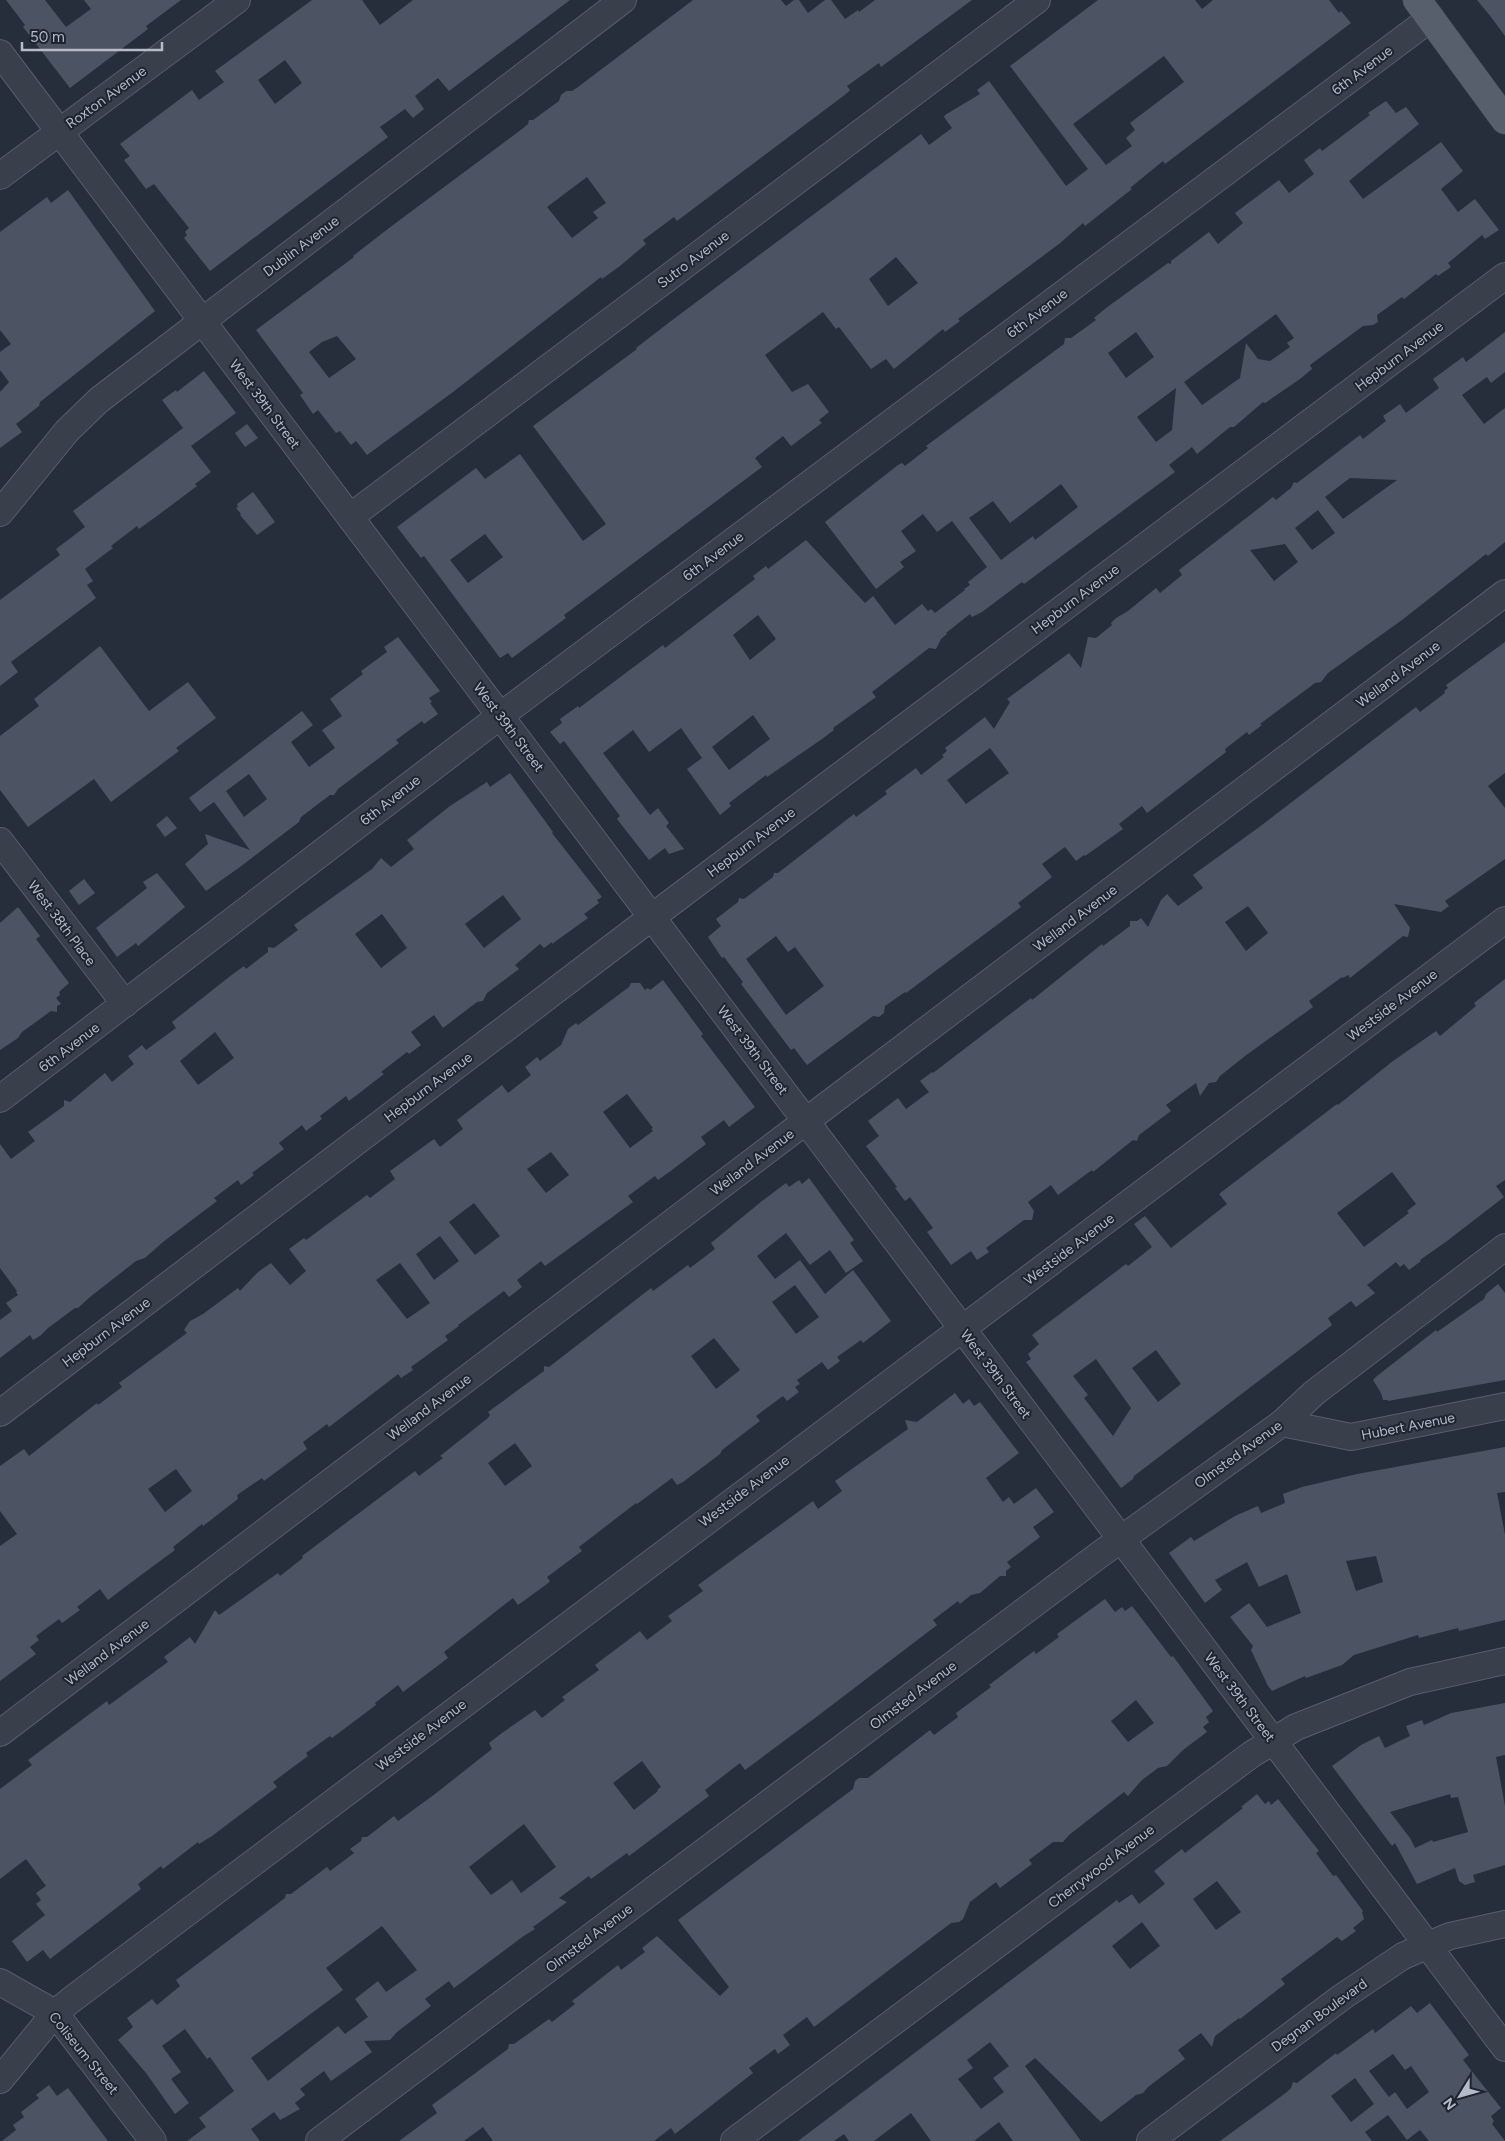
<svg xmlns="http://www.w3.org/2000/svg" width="1505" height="2141" viewBox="0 0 1505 2141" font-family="Figtree,sans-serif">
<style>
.building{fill:#4c5464;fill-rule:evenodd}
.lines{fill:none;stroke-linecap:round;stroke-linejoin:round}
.minor-casing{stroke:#575e6a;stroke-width:28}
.major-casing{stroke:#424955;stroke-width:29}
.minor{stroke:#39404c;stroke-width:26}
.major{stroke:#575f6c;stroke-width:28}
.labels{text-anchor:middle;stroke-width:4;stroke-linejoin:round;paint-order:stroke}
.street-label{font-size:14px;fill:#b5bbc7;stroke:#1e2531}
</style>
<rect width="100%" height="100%" fill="#262e3c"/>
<g class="building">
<path d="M6 0H45L66 27 91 9 84 0H181L146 26 148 29 70 88 23 27 25 25Z"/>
<path d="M312 0H362L380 25 413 0H570L449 91 438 78 415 96 424 109 413 118 405 109 380 127 388 137 210 271 184 238 187 235 185 232 189 228 154 184 146 189 124 160 130 156 120 144 192 90 199 100 224 82 215 71ZM285 60 302 83 275 104 258 80Z"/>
<path d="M693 0H781L786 6 794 0H799L808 13 825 0H831L845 19 858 10 859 12 875 0H972L881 67 879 63 847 86 850 90 846 94 677 221 674 217 643 240 646 244 620 266 602 279 601 277 453 392 367 455 356 441 351 445 340 431 336 433 318 410 313 414 300 395 303 393 256 330 354 257 353 256 389 228 522 129 528 124 529 120H533L559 101 561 95 566 91H572L578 87ZM587 177 606 203 593 212 598 218 572 238 547 207ZM337 336 356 359 329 378 309 352 322 342Z"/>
<path d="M1098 0H1195L1202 9 1213 0H1329L1339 13 1341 11 1351 23 1165 164 1163 161 1130 188 1132 189 1085 226 1083 223 1059 244 958 319 960 321 945 332 943 329 894 369 886 359 871 369 839 327 836 329 823 312 765 355 792 392 808 384 829 412 819 420 822 423 791 446 783 436 755 458 762 467 564 615 566 618 512 658 508 653 500 658 424 556 421 558 397 527 476 468 485 479 520 454 583 541 606 524 533 426 637 349 636 348 671 321 921 134 929 145 952 128 944 117 945 115 980 94 977 90 989 81 1066 186 1088 169 1010 66ZM1164 56 1184 82 1130 123 1135 130 1126 138 1132 146 1106 165 1073 124ZM896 257 918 283 888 306 869 279ZM485 534 503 557 468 583 450 560Z"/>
<path d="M1477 0H1505V36L1491 17Z"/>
<path d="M1386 101 1396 113 1406 107 1419 124 1349 181 1363 199 1441 142 1463 171 1441 189 1458 212 1475 199 1499 230 1485 239 1482 235 1448 263 1451 267 1438 276 1436 274 1404 299 1402 297 1377 315 1378 322 1373 325 1363 326 1310 365 1312 369 1300 379 1265 403 1263 402 1234 427H1230L1197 454 1192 447 1169 465 1175 472 1024 584 1022 582 982 612 972 617 970 614 946 633 947 634 941 639 936 649 929 648 872 692 876 697 833 728 834 730 822 739 767 777 766 775 729 803 731 806 720 815 687 769 702 758 681 728 649 752 633 730 603 753 650 815 658 808 669 823 666 826 684 849 669 854 665 848 649 860 617 819 620 816 564 741 560 744 550 732 562 723 560 719 578 706 579 708 663 645 665 648 755 579 753 576 766 566 768 569 806 540 865 603 873 596 895 625 922 604 928 611 931 609 935 613 965 590 964 589 970 585 968 582 987 567 952 521 937 532 923 514 901 531 916 551 900 562 904 567 876 589 825 522 898 465 902 463 905 466 928 448 926 446 1064 344 1065 338H1071L1096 320 1094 318 1106 308 1168 263 1171 264V261L1209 232 1218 244 1243 223 1235 213 1279 180 1289 193 1314 174 1304 160 1320 148 1322 151 1370 115 1368 113ZM1276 314 1294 338 1287 343 1290 347 1270 361 1258 359 1246 343 1240 378 1202 405 1184 382ZM1136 332 1154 357 1126 378 1108 353ZM1176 388 1172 430 1156 442 1137 417ZM1061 484 1078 507 1035 540 1033 536 1001 560 969 518 993 501 1010 523ZM758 615 776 639 750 660 733 635ZM753 715 770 739 729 770 712 747Z"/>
<path d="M68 190 155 311 40 402 39 406 16 424 22 432 0 448V392L9 382 0 370V352L11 344 0 330V232L47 197 51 203Z"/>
<path d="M1505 332V372L1491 383 1487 377 1462 395 1484 424 1505 408V542L1488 556 1486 554 1402 620 1328 673 1321 682 1315 683 1260 724 1262 725 1249 735 1247 732 1225 749 1226 752 1147 813 1142 806 1119 824 1123 829 1085 856 1084 855 1076 861 1065 847 1042 864 1052 877 1018 903 1021 907 906 993 905 992 885 1006 884 1013 879 1017 873 1016 807 1065 794 1048 791 1050 741 984 743 982 724 957 722 958 708 937 721 926 716 919 738 902 739 898 744 899 773 877 774 873H778L854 814 856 817 887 794 885 791 916 768 921 775 944 757 942 755 947 751 945 748 985 717 994 729 1010 702 1007 699 1069 653 1081 668 1088 637 1096 638 1112 625 1111 623 1116 618 1128 611 1156 588 1160 593 1182 575 1179 570 1254 512 1273 497 1276 500 1291 488 1294 482 1297 483 1360 435 1363 439 1386 421 1383 416 1400 404 1406 413 1439 388 1433 379 1463 357 1466 362ZM1350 478 1397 480 1343 519 1325 497ZM1318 510 1335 533 1312 550 1295 528ZM1285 544 1298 562 1274 581 1250 550ZM990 748 1009 773 966 804 947 780ZM776 936 788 952 795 947 824 986 786 1015 746 959Z"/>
<path d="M204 371 236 413 191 446 211 472 195 484 197 486 161 513 139 529 137 526 111 546 113 548 85 569 93 581 87 585 96 598 11 662 18 672 0 686V600L60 555 56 549 85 527 73 511 183 428 162 400 176 390 177 392Z"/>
<path d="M247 424 258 438 245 447 235 433Z"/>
<path d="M253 492 275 522 257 535 240 515 241 514 236 508 238 507 237 504Z"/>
<path d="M398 637 440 691 429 698 432 702 430 703 438 714 424 724 422 721 396 740 399 743 338 789 334 795H330L301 817 299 822 240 867 206 891 185 864 208 844 205 834 250 850 214 802 200 812 189 798 302 711 313 725 291 742 309 767 335 748 322 730 342 716 330 699 363 674 361 671 387 652 384 647ZM249 774 267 799 244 817 226 791Z"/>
<path d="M1505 642V773L1488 786 1505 808V859L1445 901 1449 906 1441 912 1394 904 1410 928 1408 937 1403 936 1350 978 1348 975 1343 978 1342 977 1309 1001 1313 1007 1245 1056 1220 1076 1216 1082 1209 1083 1200 1096 1196 1083 1166 1105 1171 1111 1139 1135 1137 1141 1133 1140 1093 1172 1092 1170 1058 1195 1051 1185 1028 1202 1034 1211 1032 1220H1024L986 1248 989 1252 977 1260 971 1251 951 1265 927 1232 933 1228 910 1197 905 1201 895 1188 897 1187 866 1146 879 1136 868 1121 898 1098 906 1109 929 1092 920 1081 932 1072 933 1073 1031 998 1032 1000 1102 944 1103 946 1130 926V921H1137L1141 918 1148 927 1161 900 1167 894 1178 906 1203 888 1193 875 1262 825 1416 707 1420 712 1445 693 1444 691 1448 688 1446 685ZM1248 906 1268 933 1246 951 1225 922Z"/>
<path d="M100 646 149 711 188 682 216 718 176 748 179 751 111 802 94 779 28 827 0 790V736L39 706 34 699Z"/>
<path d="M510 773 553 832 552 833 602 897 597 900 599 903 584 914 588 918 552 944V942L544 948 540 944 515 965 519 969 487 993 483 1001 477 1002 443 1028 434 1015 411 1032 421 1045 409 1054 407 1052 381 1072 384 1074 349 1101 346 1096 320 1116 322 1119 306 1131 302 1125 279 1143 284 1149 252 1173 254 1175 241 1185 238 1180 214 1198 217 1201 163 1242 145 1258 136 1261 90 1297 78 1308H75L48 1328 40 1336 33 1340 30 1335 0 1358V1320L12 1311 6 1303 18 1295 16 1292 17 1291 0 1268V1144L11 1159 35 1141 28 1132 64 1106V1100L70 1102 105 1073 112 1082 134 1064 128 1056 142 1045 146 1050 176 1028 172 1022 229 977 244 966 246 969 268 952V947L274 948 298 930 294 925 372 869 381 858 391 867 414 849 407 840 450 806 487 782 490 787ZM503 895 521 919 484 948 465 924ZM382 914 407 948 381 968 355 934ZM215 1032 234 1058 198 1085 180 1061Z"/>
<path d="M167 816 177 828 165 837 156 825Z"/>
<path d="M157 873 185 907 138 946 136 943 117 957 96 928 147 888 143 882Z"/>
<path d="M84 879 95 893 79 905 69 891Z"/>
<path d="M18 907 40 936 36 939 69 983 59 992 60 995 56 998 61 1004 57 1006V1012L51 1011 22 1032 18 1038 0 1050V923Z"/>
<path d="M1505 979V1180L1496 1186 1504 1197 1447 1241 1420 1260 1421 1261 1409 1270 1404 1264 1400 1267 1396 1262 1367 1285 1375 1293 1356 1307 1351 1301 1328 1318 1332 1325 1134 1476 1133 1479 1121 1488 1026 1362 1031 1359 1028 1354 1039 1344 1032 1335 1126 1264 1128 1266 1152 1247 1134 1224 1145 1216 1171 1248 1227 1204 1219 1194 1337 1104 1338 1105 1393 1061 1436 1031 1440 1036 1476 1006 1474 1003ZM1392 1172 1416 1204 1407 1211 1409 1213 1364 1247 1337 1213ZM1156 1350 1181 1384 1158 1402 1132 1368ZM1096 1359 1131 1408 1113 1436 1084 1398 1088 1395 1073 1376Z"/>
<path d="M663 980 703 1034 701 1036 755 1107 729 1127 724 1120 701 1137 706 1144 672 1170 658 1180 655 1176 628 1196 633 1202 545 1266 541 1261 517 1280 522 1287 509 1297 504 1291 458 1325 459 1326 445 1336 448 1340 411 1367 413 1370 401 1378 398 1374 397 1375 329 1427 327 1424 303 1442 307 1449 264 1481 262 1478 237 1495 238 1499 203 1526 202 1524 173 1547 175 1550 129 1584 108 1600 100 1589 77 1607 80 1610 62 1623 59 1619 36 1636 39 1640 30 1647 36 1654 0 1681V1546L17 1534 0 1511V1466L24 1449 29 1456 97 1403 98 1405 122 1387 119 1383 187 1333 184 1330 190 1321 203 1314 238 1288 240 1291 258 1272 271 1263 290 1285 306 1271 289 1249 304 1238 306 1240 367 1195 370 1198 395 1179 390 1171 434 1139 440 1147 463 1129 457 1120 502 1085 508 1093 531 1075 525 1067 537 1057 540 1061 561 1045 568 1029 576 1023 578 1025 629 987 631 983H640L645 990 648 988 650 990ZM627 1094 653 1128 651 1129 653 1131 630 1148 603 1112ZM551 1152 569 1175 546 1193 527 1169ZM474 1203 500 1236 475 1255 449 1222ZM440 1236 459 1261 434 1280 416 1254ZM400 1263 430 1303 407 1319 376 1280ZM176 1469 192 1491 165 1512 148 1489Z"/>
<path d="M809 1178 854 1240 850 1243 863 1261 846 1273 830 1250 810 1265 786 1233 757 1256 775 1279 800 1260 825 1294 853 1270 891 1321 863 1343 861 1340 837 1357 840 1361 828 1370 822 1362 797 1380 800 1384 795 1387 799 1392 787 1401 783 1396 756 1416 760 1421 722 1450 720 1454 683 1482 677 1485 672 1478 637 1504 636 1503 579 1547 582 1551 547 1577 550 1581 547 1584 518 1605 513 1598 444 1652 448 1658 403 1692 398 1685 375 1703 376 1705 332 1738 330 1736 306 1753 308 1756 273 1782 277 1787 212 1836 199 1844 198 1842 163 1869 161 1866 138 1884 141 1889 50 1959 43 1950 27 1962 12 1941 45 1915 36 1904 41 1900 36 1893 46 1886 26 1859 0 1879V1789L32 1765 28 1760 107 1701 109 1705 168 1662 164 1657 190 1637 195 1644 215 1610 219 1615 278 1573 280 1576 303 1558 302 1556 415 1471 419 1476 443 1458 440 1456 488 1418 490 1415 488 1412 544 1371V1366L549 1367 651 1288 653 1291 688 1265 690 1268 715 1249 711 1243 762 1201 786 1183 789 1187 799 1180 802 1184ZM795 1285 819 1317 796 1334 772 1302ZM714 1338 740 1370 716 1389 691 1356ZM515 1443 532 1466 505 1486 488 1463Z"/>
<path d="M1498 1284 1505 1293V1380L1388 1401V1400H1383L1381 1393 1373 1380 1377 1376 1436 1330 1437 1332 1484 1299 1486 1294Z"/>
<path d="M955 1393 963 1404 969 1399 974 1406 980 1402 1019 1453 986 1478 1003 1502 1009 1497 1014 1504 1036 1488 1054 1512 1033 1527 1040 1537 1007 1562 1011 1567 1006 1571V1576H1000L980 1593 971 1595 960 1604 958 1601 933 1620 937 1625 819 1715 745 1770 740 1763 705 1790 709 1796 629 1856 627 1853 591 1879 589 1876 559 1898 567 1902 533 1927 535 1929 527 1934 525 1935 454 1988 449 1981 425 1999 431 2006 397 2032 390 2040 364 2041 372 2052 331 2081 324 2071 300 2089 305 2095 295 2103 300 2109 280 2120 274 2112 251 2129 260 2141H187L206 2127 199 2118 234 2091 210 2057 207 2059 185 2029 162 2046 181 2072 171 2079 189 2103 175 2114 146 2073 118 2040 133 2027 127 2018 152 1999 157 2005 180 1986 176 1980 285 1898 286 1894H291L327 1867 330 1871 354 1853 350 1849 361 1841 362 1837H367L394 1816 398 1821 435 1794 492 1749 489 1743 502 1733 535 1710 542 1718 565 1700 562 1697 599 1670 595 1665 640 1631 647 1640 672 1621 668 1616 703 1591 698 1585 813 1501 818 1509 842 1491 835 1481 908 1429 905 1420 917 1422ZM642 1761 661 1787 657 1790 658 1791 634 1810 613 1783ZM524 1824 556 1867 521 1893 512 1880 491 1895 469 1867ZM382 1926 417 1970 386 1992 378 1981 355 1999 368 2017 345 2034 338 2026 268 2081 251 2058 343 1990 326 1968Z"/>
<path d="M1505 1447V1492L1497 1493 1505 1535V1620L1459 1631 1458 1628 1419 1638 1418 1635 1354 1655 1342 1665 1306 1678 1305 1676 1272 1691 1268 1686 1251 1650 1253 1646 1230 1617 1249 1603 1267 1627 1301 1613 1287 1574 1259 1587 1247 1562 1215 1580 1222 1590 1205 1603 1169 1553 1191 1537 1194 1541 1235 1516 1258 1506 1261 1513 1285 1503 1283 1494 1302 1487 1357 1474ZM1376 1556 1383 1582 1356 1591 1346 1561Z"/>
<path d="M1105 1599 1115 1612 1122 1607 1125 1611 1132 1606 1171 1657 1173 1656 1213 1711 1206 1717 1209 1722 1203 1727 1207 1732 1183 1750 1167 1766 1158 1768 1142 1780 1128 1796 1124 1792 1069 1835 1063 1842H1053L1029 1860 1032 1864 1000 1888 996 1882 970 1902 963 1919 959 1922 951 1923 814 2027 807 2017 783 2035 790 2045 778 2054 775 2049 749 2068 753 2073 675 2134 671 2128 654 2141H493L483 2127 464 2141H399L437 2113 432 2105 508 2049 509 2044H514L549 2019 552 2022 575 2004 572 2001 618 1965 621 1970 645 1952 642 1948 657 1936 720 1996 729 1987 678 1920 853 1789 855 1781 859 1778H868L930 1730 934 1735 958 1717 956 1713 991 1687 989 1685 1034 1651 1036 1654 1059 1637 1057 1634ZM1136 1700 1154 1723 1128 1742 1111 1721Z"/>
<path d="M1505 1703V1755L1496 1757 1505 1806V1865L1473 1875 1475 1882 1465 1885 1459 1881 1455 1868 1417 1884 1395 1843 1392 1846 1332 1766 1361 1745 1379 1736 1385 1748 1410 1736 1406 1726 1422 1720 1424 1725 1451 1713ZM1450 1794 1451 1798 1458 1797 1468 1832 1433 1842 1432 1840 1415 1848 1410 1838 1390 1812Z"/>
<path d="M1257 1794 1265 1804 1269 1801 1271 1805 1278 1799 1319 1851 1316 1853 1333 1876 1336 1875 1363 1911 1362 1912 1364 1919 1353 1928 1356 1931 1342 1941 1337 1937 1281 1979 1285 1984 1240 2019 1239 2018 1215 2036 1212 2047 1201 2033 1178 2050 1185 2059 1148 2087 1143 2093 1136 2095 1101 2122 1035 2058 1025 2066 1081 2141H1013L999 2122 974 2141H931L911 2113 874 2141H849L844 2134 834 2141H798L1117 1900 1119 1903 1132 1894 1139 1904 1165 1884 1154 1871 1182 1849 1185 1853 1243 1808 1241 1807ZM1217 1881 1241 1912 1216 1930 1193 1899ZM1142 1922 1160 1946 1130 1969 1112 1946ZM990 2042 1009 2066 993 2078 1004 2092 981 2109 958 2079 973 2068 967 2060Z"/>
<path d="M1430 2003 1469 2055 1463 2060 1501 2108 1491 2116 1494 2121 1492 2124 1505 2141H1429L1420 2130 1407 2140 1388 2115 1365 2132 1372 2141H1220L1287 2092 1291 2088 1293 2082 1297 2083 1336 2053 1337 2055 1373 2029 1375 2033 1411 2006 1417 2013ZM1393 2054 1405 2070 1411 2066 1429 2092 1407 2109 1395 2092 1389 2097 1369 2071ZM1355 2078 1374 2104 1351 2122 1331 2096Z"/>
<path d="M49 2085 57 2096 68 2088 108 2141H2L16 2130 13 2125 24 2117 21 2112 39 2098 36 2095Z"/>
</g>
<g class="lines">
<defs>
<g id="minor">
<path d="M0 53 1505 2048"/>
<path d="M0 176 237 0"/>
<path d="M0 513 67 431 99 400 623 0"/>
<path d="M350 517 1037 0"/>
<path d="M0 841 125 1004"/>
<path d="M0 1099 500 716 1431 18"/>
<path d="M0 1413 652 917 1505 276"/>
<path d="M1282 1423 1351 1437 1505 1406"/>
<path d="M0 1733 806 1121 1505 593"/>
<path d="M0 1982 55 2013 153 2141"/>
<path d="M0 2080 55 2013 71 2000 1505 920"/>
<path d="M319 2141 1099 1555 1282 1423 1314 1393 1505 1247"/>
<path d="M734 2141 1252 1754 1296 1727 1410 1682 1505 1661"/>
<path d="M1150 2141 1342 1997 1403 1956 1450 1936 1505 1924"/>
</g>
<path id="major" d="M1417 0 1505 120"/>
</defs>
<use href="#minor" class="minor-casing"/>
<use href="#major" class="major-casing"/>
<use href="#minor" class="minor"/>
<use href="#major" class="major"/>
</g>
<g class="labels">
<g class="street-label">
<text transform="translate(1362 70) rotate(-37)" y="5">6th Avenue</text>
<text transform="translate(106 97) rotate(-36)" y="5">Roxton Avenue</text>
<text transform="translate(301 246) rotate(-37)" y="5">Dublin Avenue</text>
<text transform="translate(693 259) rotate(-37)" y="5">Sutro Avenue</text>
<text transform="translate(1037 313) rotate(-37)" y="5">6th Avenue</text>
<text transform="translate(1399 356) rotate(-37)" y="5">Hepburn Avenue</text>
<text transform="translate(265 404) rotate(53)" y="5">West 39th Street</text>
<text transform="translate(713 556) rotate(-37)" y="5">6th Avenue</text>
<text transform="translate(1075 599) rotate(-37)" y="5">Hepburn Avenue</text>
<text transform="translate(1398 674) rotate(-37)" y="5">Welland Avenue</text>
<text transform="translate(509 727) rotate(53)" y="5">West 39th Street</text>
<text transform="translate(390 800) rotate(-38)" y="5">6th Avenue</text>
<text transform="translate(751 842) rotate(-37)" y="5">Hepburn Avenue</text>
<text transform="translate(1075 918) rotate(-37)" y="5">Welland Avenue</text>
<text transform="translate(62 923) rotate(53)" y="5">West 38th Place</text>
<text transform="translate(1392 1005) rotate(-37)" y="5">Westside Avenue</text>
<text transform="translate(69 1047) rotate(-37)" y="5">6th Avenue</text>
<text transform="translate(753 1050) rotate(53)" y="5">West 39th Street</text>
<text transform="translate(428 1087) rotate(-37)" y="5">Hepburn Avenue</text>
<text transform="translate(752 1162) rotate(-37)" y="5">Welland Avenue</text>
<text transform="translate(1069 1249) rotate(-37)" y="5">Westside Avenue</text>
<text transform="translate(106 1332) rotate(-37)" y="5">Hepburn Avenue</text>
<text transform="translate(996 1374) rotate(53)" y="5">West 39th Street</text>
<text transform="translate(429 1407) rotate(-37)" y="5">Welland Avenue</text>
<text transform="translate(1408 1426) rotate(-11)" y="5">Hubert Avenue</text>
<text transform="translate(1238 1454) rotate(-36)" y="5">Olmsted Avenue</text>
<text transform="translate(744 1491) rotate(-37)" y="5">Westside Avenue</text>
<text transform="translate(107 1652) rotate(-37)" y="5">Welland Avenue</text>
<text transform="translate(913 1695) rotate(-37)" y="5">Olmsted Avenue</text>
<text transform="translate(1240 1697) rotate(53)" y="5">West 39th Street</text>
<text transform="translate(421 1735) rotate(-37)" y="5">Westside Avenue</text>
<text transform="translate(1101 1866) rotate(-37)" y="5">Cherrywood Avenue</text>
<text transform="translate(589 1938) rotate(-37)" y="5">Olmsted Avenue</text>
<text transform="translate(1319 2015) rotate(-36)" y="5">Degnan Boulevard</text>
<text transform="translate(84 2053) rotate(51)" y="5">Coliseum Street</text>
</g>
</g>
<g transform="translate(1460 2096) rotate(233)" stroke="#1e2531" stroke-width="4" paint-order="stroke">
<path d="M0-4L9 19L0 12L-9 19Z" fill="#b5bbc7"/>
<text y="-8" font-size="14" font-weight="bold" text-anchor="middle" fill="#b5bbc7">N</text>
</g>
<path d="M22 42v8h140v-8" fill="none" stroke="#b5bbc7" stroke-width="2.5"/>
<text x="30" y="42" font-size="15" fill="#b5bbc7" stroke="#1e2531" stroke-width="4" paint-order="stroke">50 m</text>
</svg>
